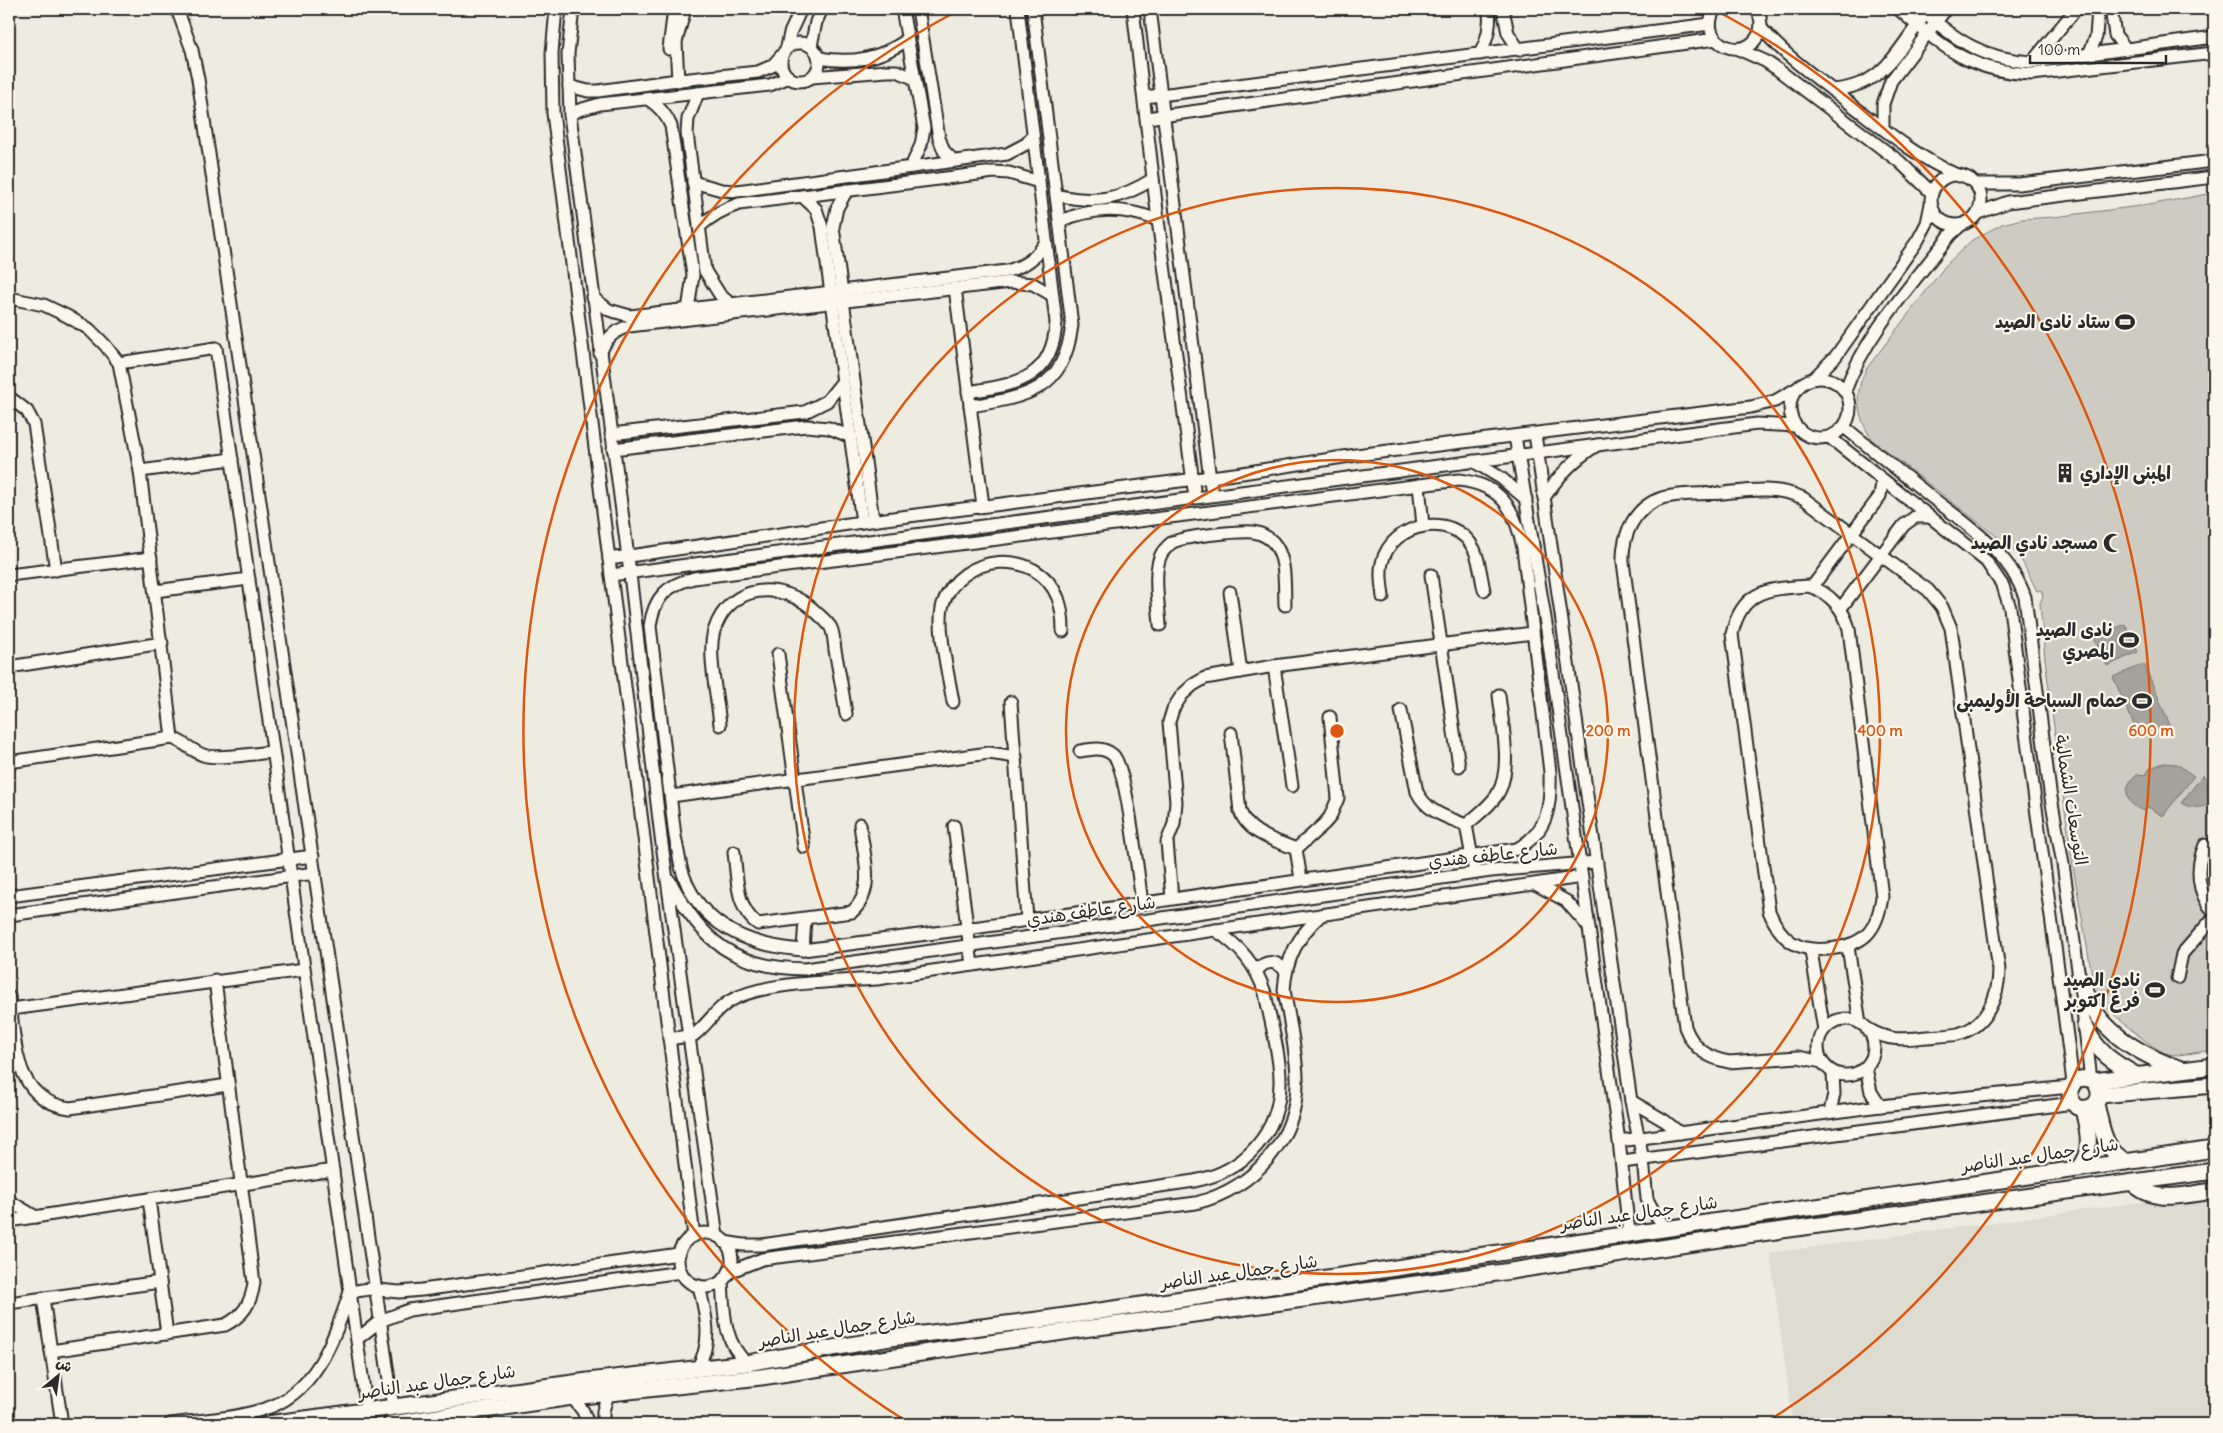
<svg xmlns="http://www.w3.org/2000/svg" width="2223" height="1433" viewBox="0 0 2223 1433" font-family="Delius,'Playpen Sans Arabic',sans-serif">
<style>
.built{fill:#dedbd1}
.green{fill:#cecbc2;stroke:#7c7b76}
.water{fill:#a4a29a;stroke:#74726e}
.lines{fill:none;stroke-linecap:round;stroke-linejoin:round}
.street-casing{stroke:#2b2b2b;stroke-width:15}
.secondary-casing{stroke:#2b2b2b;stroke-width:19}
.street{stroke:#fbf7ec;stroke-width:11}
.secondary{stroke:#fbf7ec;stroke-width:15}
.ring{fill:none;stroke:#df570e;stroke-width:2.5}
.labels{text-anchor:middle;stroke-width:4.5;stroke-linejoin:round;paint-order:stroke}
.poi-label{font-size:18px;font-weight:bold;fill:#2b2b2b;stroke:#fbf7ec;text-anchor:end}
.street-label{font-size:18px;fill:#2b2b2b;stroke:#fbf7ec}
.centre{fill:#df570e;stroke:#fbf7ec;stroke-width:2.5}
.ring-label{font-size:15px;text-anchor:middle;font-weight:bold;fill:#df570e;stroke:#fbf7ec;stroke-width:4.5;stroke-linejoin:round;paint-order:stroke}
</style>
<rect width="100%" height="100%" fill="#eeebe0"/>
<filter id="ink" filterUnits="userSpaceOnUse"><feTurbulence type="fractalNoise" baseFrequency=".02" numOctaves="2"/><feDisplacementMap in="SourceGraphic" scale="10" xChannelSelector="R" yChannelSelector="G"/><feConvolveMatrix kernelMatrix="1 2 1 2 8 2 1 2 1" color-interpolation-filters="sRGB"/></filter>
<g filter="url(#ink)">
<path class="built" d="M2214 1192V1424H1793L1770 1253Z"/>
<path class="green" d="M2214 193V1050C2200 1051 2182 1057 2168 1054 2155 1052 2099 1005 2095 992L2071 855 2045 659 2040 603 2043 596 2041 590 2037 591 2020 557 2009 546 1872 440C1857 416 1853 393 1867 368L1946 265 1972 240 2002 224 2022 219 2054 217 2148 205Z"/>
<g class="water">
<path d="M2125 624 2138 652 2107 666 2094 638Z"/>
<path d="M2144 664 2170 725 2140 738 2113 677Z"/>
<path d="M2164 763 2177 764 2194 776 2163 816 2148 807 2144 811C2125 805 2121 787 2137 774L2146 775 2150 768Z"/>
<path d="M2203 775 2207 780 2208 794 2211 801C2204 810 2190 808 2181 803Z"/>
</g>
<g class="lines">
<defs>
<g id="street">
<path d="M177 9 192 50 198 79 393 1407"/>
<path d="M556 9 552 53 553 113 694 1236"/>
<path d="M573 9 568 54 570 115 628 557 661 837 717 1236"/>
<path d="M902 9 924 128 921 145 911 167"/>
<path d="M918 9 939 138 944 151 954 161"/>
<path d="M1133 9 1158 220 1195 497"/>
<path d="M1150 9 1212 495"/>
<path d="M1503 9 1508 33 1519 50"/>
<path d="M1715 9C1694 43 1748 66 1760 31 1762 23 1761 16 1756 9"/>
<path d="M1898 9C1944 47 1969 72 2032 74L2214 53"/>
<path d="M1919 9C1958 40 1980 59 2032 62L2214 37"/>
<path d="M2111 9 2115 35 2126 49"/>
<path d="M1761 28C1786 57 1818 79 1848 102 1886 131 1915 156 1959 176"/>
<circle cx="800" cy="62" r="19"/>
<path d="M811 46 816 22 822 9"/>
<path d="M787 47 790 33 801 9"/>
<path d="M669 49 674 9"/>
<path d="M1738 49 1765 61 1777 69 1900 162 1932 193"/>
<path d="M1480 54C1488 39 1491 26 1489 9"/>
<path d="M2089 54 2096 37 2098 9"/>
<path d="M819 58C852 64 879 59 907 40"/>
<path d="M2032 62 2076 9"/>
<path d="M812 77 887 71H897L915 79"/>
<path d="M678 81 676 42 685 9"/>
<path d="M569 86 588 91H598L670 81 758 72 772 66 782 55"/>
<path d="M1832 90C1882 86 1894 56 1921 20"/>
<path d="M698 93 688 119 687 133 705 271 720 295 731 304"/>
<path d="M1145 97 1710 24"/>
<path d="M648 99C659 106 666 114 671 126L693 275 688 310"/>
<path d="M570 115 579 110 600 104 770 85 789 77"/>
<path d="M1147 118 1716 39"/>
<path d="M1883 128V104L1891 81 1946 9"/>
<circle cx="1956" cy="200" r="25"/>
<path d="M693 182 722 190 737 191 1007 154 1026 144 1033 136"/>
<path d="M1975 184H2019L2214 161"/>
<path d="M847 190 837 208 833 227 873 520"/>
<path d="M1056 195C1095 204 1120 200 1153 179"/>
<path d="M802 196 816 209 822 227 862 522"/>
<path d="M1978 213 2008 202 2214 177"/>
<path d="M1060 221C1094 207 1123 207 1158 220"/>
<path d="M699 227C711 216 723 209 739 204L994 172 1009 173 1039 182"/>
<path d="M955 288 983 506"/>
<path d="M592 297 609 310 630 316 1007 271C1025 266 1036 258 1046 242"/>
<path d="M9 298 44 305 67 316 89 329 105 345 119 363 140 471 172 738"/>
<path d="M600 354C606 338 614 331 629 326L1011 282 1033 284 1052 295"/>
<path d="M119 363 216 348 367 1411"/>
<circle cx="1820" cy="408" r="30"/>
<path d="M1814 378 1836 356 1918 240 1927 223 1931 204"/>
<path d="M1845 391C1866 333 1913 284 1950 235L1961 225"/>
<path d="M968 392C1016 384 1053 380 1056 322L1018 9"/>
<path d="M9 397 27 411 34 424 56 570"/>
<path d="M970 406C1027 397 1064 391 1072 325L1033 9"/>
<path d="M1844 427C1873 450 1901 473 1930 496 1967 525 2009 551 2025 597L2050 792 2063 864 2079 977 2091 1080"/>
<path d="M611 434 805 412 827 401 843 381"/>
<path d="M1535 434 1631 1101 1643 1160 1647 1199 1655 1214 1666 1228"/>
<path d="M1515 436 1547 630 1619 1141 1629 1233"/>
<path d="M1829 437 1986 561 2003 586 2010 608C2029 766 2053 924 2073 1083"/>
<path d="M613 449 806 426 829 428 851 437"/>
<path d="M1473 461 1501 478 1526 499"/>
<path d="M140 471 232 459"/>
<path d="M1459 480C1502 485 1515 509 1523 548L1550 772C1551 805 1549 831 1517 849L966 929 803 950C748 946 697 925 681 867 679 857 677 846 675 836L650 626C654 598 666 585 694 578Z"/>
<path d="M1419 485 1423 526"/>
<path d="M1544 498C1558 476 1574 459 1597 445"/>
<path d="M609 559 862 522 1242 473 1356 455 1751 407 1775 401 1796 389"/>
<path d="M9 575 151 558"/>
<path d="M611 575 1757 424 1796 426"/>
<path d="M1431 575 1459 766"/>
<path d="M1809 586C1830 593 1844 609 1849 629L1882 897C1877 932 1864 945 1829 949 1798 952 1781 941 1769 911L1732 634C1742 588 1770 589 1809 586Z"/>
<path d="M1812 587 1880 496 1882 483 1879 477"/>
<path d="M155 591 249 579"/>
<path d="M1230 592 1241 672"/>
<path d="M1383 597C1382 586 1379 575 1382 563 1391 522 1454 510 1474 549 1480 561 1481 578 1484 590"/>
<path d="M1841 608 1904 525 1915 517H1929"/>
<path d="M1160 625C1159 606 1152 569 1162 553 1165 549 1169 544 1173 542 1187 536 1237 531 1253 532 1260 533 1268 537 1273 542 1287 558 1284 586 1285 605"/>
<path d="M778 654 804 847"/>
<path d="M1274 666 1292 786"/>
<path d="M9 667 162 643"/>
<path d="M953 702C949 677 936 626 943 604 960 553 1037 546 1058 598 1062 609 1063 619 1063 631"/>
<path d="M1011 702 1027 920"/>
<path d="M1401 710 1417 792C1427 812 1446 817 1466 825 1476 816 1489 807 1497 795 1513 770 1502 724 1499 695"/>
<path d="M720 725C718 700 707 654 714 631 729 583 782 580 815 611 820 616 828 622 831 628 834 634 834 643 835 650 839 671 843 693 846 714"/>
<path d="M1231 733 1240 811C1248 834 1275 840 1296 849L1324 824 1330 817 1338 798 1330 717"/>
<path d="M1080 751C1091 749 1103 746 1113 755 1127 767 1138 877 1142 902"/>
<path d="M9 762 172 738C184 742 192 751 203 755 217 760 257 753 273 752"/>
<path d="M671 796 989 753 1016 757"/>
<path d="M1466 825 1475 873"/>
<path d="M954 826 972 965"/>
<path d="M2205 845C2195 868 2197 893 2214 912"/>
<path d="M1296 849 1301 879"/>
<path d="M734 852C737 876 736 910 758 924L852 912C877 889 863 854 860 824"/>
<path d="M670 881C702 942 734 968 805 969L1491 871 1597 862"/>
<path d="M1537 885 1566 901 1588 926"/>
<path d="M9 896 313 856"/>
<path d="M1172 898 1167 842 1174 824 1176 802 1169 722 1173 709 1182 695 1193 685 1205 678 1274 666 1533 633"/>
<path d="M9 915 315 873"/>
<path d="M1848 947 1860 1023"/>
<path d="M803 950 805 919"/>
<path d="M1811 951 1824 1030"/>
<path d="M1257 971C1265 959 1278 960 1286 972"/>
<path d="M2177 978 2182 954 2214 917"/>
<path d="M9 997C16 1043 13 1100 70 1108L228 1085"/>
<path d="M11 1009 304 970"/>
<circle cx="1846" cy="1047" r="28"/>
<path d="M669 1039 694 1035C707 1025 715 1010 730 1001 763 981 837 982 877 979L1582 877"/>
<path d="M1822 1062 1798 1057 1729 1062C1707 1058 1693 1048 1685 1027L1623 562C1622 535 1634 507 1662 498 1679 493 1705 494 1723 493 1751 490 1776 486 1803 498L1928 590 1942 607 1951 628 1999 970C1999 996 1986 1027 1958 1034 1948 1036 1937 1036 1927 1037 1903 1039 1890 1042 1868 1029"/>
<path d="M1866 1068 1871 1092 1880 1106"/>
<path d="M1631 1101 1665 1121 1680 1133"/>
<path d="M1830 1112 1834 1094 1833 1072"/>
<path d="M1619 1141 1880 1106 2070 1087"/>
<path d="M1622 1162 2073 1103"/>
<path d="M149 1199 167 1334"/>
<path d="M9 1201 36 1217"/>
<path d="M9 1221 333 1170"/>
<circle cx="705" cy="1260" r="27"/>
<path d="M724 1242 743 1245H762L1194 1181C1244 1172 1281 1132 1280 1080 1280 1053 1270 1020 1265 993 1256 965 1240 946 1215 930"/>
<path d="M729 1272 762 1259 1196 1203C1254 1188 1299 1139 1297 1077 1296 1048 1289 1018 1284 990 1286 958 1298 936 1321 915"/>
<path d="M722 1281C724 1311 723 1342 747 1363"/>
<path d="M43 1298 62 1424"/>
<path d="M9 1303 160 1282"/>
<path d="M357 1339 380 1321 409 1310 681 1272"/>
<path d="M51 1351 225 1325C243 1316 251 1304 254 1283L215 980"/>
<path d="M696 1370C714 1342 706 1316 699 1286"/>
<path d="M572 1397 583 1411 588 1424"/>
<path d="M170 1424C200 1420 232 1419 261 1410 315 1396 334 1339 350 1292L369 1289 399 1292 422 1290 679 1254"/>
<path d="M603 1424V1411L608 1394"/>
</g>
<g id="secondary">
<path d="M2079 977C2084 987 2088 998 2093 1008 2110 1038 2150 1059 2181 1069"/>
<path d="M2085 1026C2096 1052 2114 1063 2138 1076"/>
<path d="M2094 1081C2106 1096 2095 1113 2077 1107 2061 1093 2075 1071 2094 1081L2214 1066"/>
<path d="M2100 1095 2214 1085"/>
<path d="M2096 1104C2102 1128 2103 1150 2127 1162"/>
<path d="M2078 1169C2094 1150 2088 1131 2083 1109"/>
<path d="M2133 1183C2155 1205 2186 1194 2214 1191"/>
<path d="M268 1424 588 1381 747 1363 890 1338 1038 1320 2214 1149"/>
<path d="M391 1424 572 1397 761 1377 1076 1330 1511 1271 1739 1236 2214 1171"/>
</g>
</defs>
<use href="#street" class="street-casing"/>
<use href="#secondary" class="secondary-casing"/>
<use href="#street" class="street"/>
<use href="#secondary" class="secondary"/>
</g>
</g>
<g class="ring">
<circle cx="1337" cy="731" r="271"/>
<circle cx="1337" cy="731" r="543"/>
<path d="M906 1421A814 814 0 0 1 961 9M1713 9A814 814 0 0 1 1768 1421"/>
</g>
<defs>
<symbol id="stadium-bare" viewBox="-9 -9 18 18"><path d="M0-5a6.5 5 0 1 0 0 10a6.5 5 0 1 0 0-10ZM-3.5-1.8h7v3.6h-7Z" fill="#2b2b2b" stroke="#fbf7ec" stroke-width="2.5" paint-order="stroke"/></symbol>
<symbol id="building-bare" viewBox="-9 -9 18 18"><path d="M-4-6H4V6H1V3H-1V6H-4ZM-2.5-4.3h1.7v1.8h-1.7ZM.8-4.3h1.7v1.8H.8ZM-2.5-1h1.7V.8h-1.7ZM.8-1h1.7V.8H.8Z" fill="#2b2b2b" stroke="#fbf7ec" stroke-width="2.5" paint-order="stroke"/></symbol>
<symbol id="mosque-bare" viewBox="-9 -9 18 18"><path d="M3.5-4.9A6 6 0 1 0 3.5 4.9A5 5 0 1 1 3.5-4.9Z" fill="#2b2b2b" stroke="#fbf7ec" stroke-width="2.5" paint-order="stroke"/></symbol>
</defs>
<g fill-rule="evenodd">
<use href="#stadium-bare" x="2111" y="308" width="28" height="28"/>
<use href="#building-bare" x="2051" y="459" width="28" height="28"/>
<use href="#mosque-bare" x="2099" y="529" width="28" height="28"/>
<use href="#stadium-bare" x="2115" y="626" width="28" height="28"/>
<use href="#stadium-bare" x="2128" y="687" width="28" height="28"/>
<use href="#stadium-bare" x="2141" y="976" width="28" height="28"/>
</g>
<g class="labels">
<g class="poi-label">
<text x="2110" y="328">ستاد نادى الصيد</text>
<text x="2080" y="479" text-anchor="start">المبنى الإداري</text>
<text x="2098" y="549">مسجد نادي الصيد</text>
<text x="2114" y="636">نادى الصيد<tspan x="2114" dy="21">المصري</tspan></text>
<text x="2127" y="707">حمام السباحة الأوليمبى</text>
<text x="2140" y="986">نادي الصيد<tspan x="2140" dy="21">فرع اكتوبر</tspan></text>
</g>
<g class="street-label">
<text transform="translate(2071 800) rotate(81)" y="6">التوسعات الشمالية</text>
<text transform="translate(1493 855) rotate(-6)" y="6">شارع عاطف هندي</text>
<text transform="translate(1091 911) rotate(-8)" y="6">شارع عاطف هندي</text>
<text transform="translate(2040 1155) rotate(-8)" y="6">شارع جمال عبد الناصر</text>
<text transform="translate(1639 1213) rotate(-8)" y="6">شارع جمال عبد الناصر</text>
<text transform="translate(1239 1272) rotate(-8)" y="6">شارع جمال عبد الناصر</text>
<text transform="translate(837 1329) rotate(-9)" y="6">شارع جمال عبد الناصر</text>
<text transform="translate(437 1382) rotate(-8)" y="6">شارع جمال عبد الناصر</text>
</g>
</g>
<circle cx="1337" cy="731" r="8" class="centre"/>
<g class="ring-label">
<text x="1608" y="736">200 m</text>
<text x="1880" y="736">400 m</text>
<text x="2151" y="736">600 m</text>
</g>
<rect width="2223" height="1433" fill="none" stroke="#fbf7ec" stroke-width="30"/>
<rect x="15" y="15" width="2193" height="1403" fill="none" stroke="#2b2b2b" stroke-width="2" filter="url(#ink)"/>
<g transform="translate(58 1376) rotate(29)" stroke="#fbf7ec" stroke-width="4" paint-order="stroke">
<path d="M0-4L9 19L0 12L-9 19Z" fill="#2b2b2b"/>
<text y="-8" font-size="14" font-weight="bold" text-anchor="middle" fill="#2b2b2b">ش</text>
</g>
<path d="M2030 55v8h136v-8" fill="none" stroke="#2b2b2b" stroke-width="2.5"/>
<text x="2038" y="55" font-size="15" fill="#2b2b2b" stroke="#fbf7ec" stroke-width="4" paint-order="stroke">100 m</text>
</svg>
